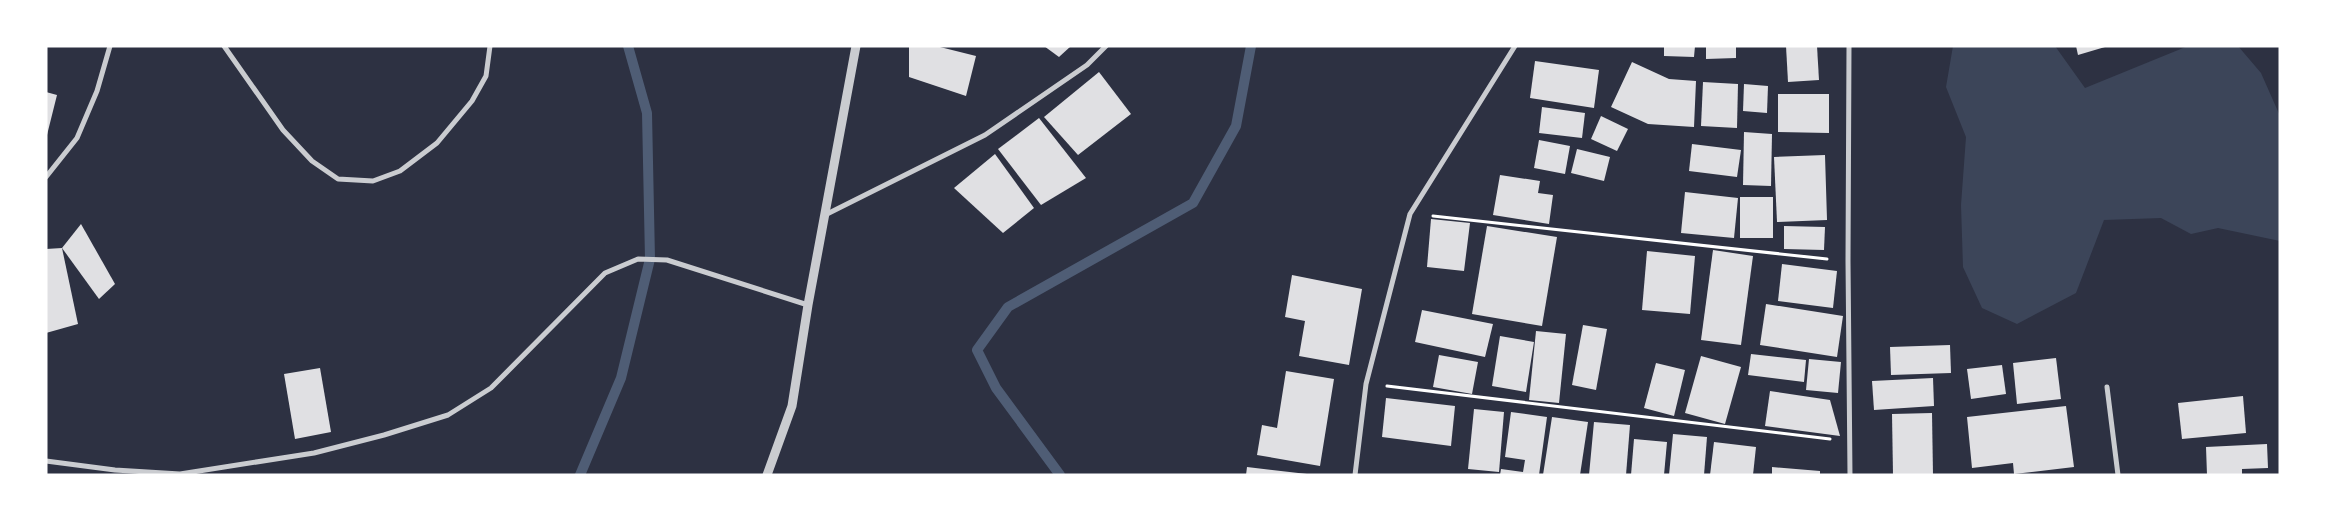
<svg xmlns="http://www.w3.org/2000/svg" width="2326" height="521" viewBox="0 0 2326 521" font-family="Spectral,serif">
<style>
.green{fill:#3c4559}
.lines{fill:none;stroke-linecap:round;stroke-linejoin:round}
.stream{stroke:#4f5d75;stroke-width:10}
.building{fill:#e0e0e3}
.path{stroke:#fff;stroke-width:3}
.minor{stroke:#caccd0;stroke-width:5}
.tertiary{stroke:#caccd0;stroke-width:9}
</style>
<rect width="100%" height="100%" fill="#2d3142"/>
<path class="green" d="M1953 46H2055L2085 88 2188 46H2238L2261 73 2280 116V241L2218 228 2191 234 2161 218 2104 220 2076 293 2017 324 1982 308 1963 267 1961 205 1966 137 1946 87Z"/>
<g class="lines">
<g class="stream">
<path d="M580 475 621 378 650 259 647 113 628 46"/>
<path d="M1060 475 996 388 977 350 1008 307 1193 203 1236 126 1251 46"/>
</g>
</g>
<g class="building">
<path d="M909 46H936L976 56 966 96 909 77Z"/>
<path d="M1044 46H1071L1059 57Z"/>
<path d="M1664 46H1695L1694 57 1664 56Z"/>
<path d="M1706 46H1736V58L1706 59Z"/>
<path d="M1786 46H1817L1819 80 1788 82Z"/>
<path d="M2076 46H2105V47L2078 55Z"/>
<path d="M1535 61 1599 70 1594 108 1530 98Z"/>
<path d="M1632 62 1669 79 1696 81 1694 127 1648 124 1611 107Z"/>
<path d="M1099 72 1131 114 1078 155 1044 117Z"/>
<path d="M1703 82 1738 84 1737 128 1701 126Z"/>
<path d="M1744 84 1768 86 1767 113 1743 111Z"/>
<path d="M46 92 57 95 47 135H46Z"/>
<path d="M1778 94H1829V133L1778 132Z"/>
<path d="M1542 107 1585 113 1582 138 1539 133Z"/>
<path d="M1601 116 1628 129 1617 151 1591 139Z"/>
<path d="M1039 118 1086 178 1041 205 998 149Z"/>
<path d="M1744 132 1772 134 1771 186 1743 185Z"/>
<path d="M1539 140 1570 146 1565 174 1534 168Z"/>
<path d="M1692 144 1741 150 1737 177 1689 171Z"/>
<path d="M1577 149 1610 157 1604 181 1571 173Z"/>
<path d="M995 154 1034 208 1003 233 954 188Z"/>
<path d="M1825 155 1827 220 1777 222 1774 157Z"/>
<path d="M1500 175 1540 181 1538 193 1553 195 1549 224 1493 215Z"/>
<path d="M1685 192 1738 198 1734 238 1681 233Z"/>
<rect x="1740" y="197" width="33" height="41"/>
<path d="M1431 219 1470 223 1464 271 1427 267Z"/>
<path d="M81 224 115 284 99 299 62 248Z"/>
<path d="M1487 226 1557 237 1542 326 1472 314Z"/>
<path d="M1784 226 1825 227 1824 250 1784 249Z"/>
<path d="M62 248 78 324 46 333V249Z"/>
<path d="M1713 250 1753 256 1741 345 1701 340Z"/>
<path d="M1647 251 1695 256 1690 314 1642 310Z"/>
<path d="M1782 264 1837 271 1833 308 1778 301Z"/>
<path d="M1292 275 1362 289 1349 365 1299 356 1305 321 1285 317Z"/>
<path d="M1766 304 1843 316 1837 357 1760 345Z"/>
<path d="M1422 310 1493 324 1485 357 1415 342Z"/>
<path d="M1583 325 1607 329 1596 390 1572 385Z"/>
<path d="M1536 331 1566 334 1559 403 1529 400Z"/>
<path d="M1500 336 1534 342 1526 392 1492 386Z"/>
<path d="M1950 345 1951 373 1891 375 1890 347Z"/>
<path d="M1751 354 1806 360 1804 382 1748 375Z"/>
<path d="M1439 355 1478 362 1472 394 1433 387Z"/>
<path d="M1701 356 1741 367 1725 424 1685 413Z"/>
<path d="M2056 358 2061 399 2017 404 2013 363Z"/>
<path d="M1809 359 1841 362 1838 393 1806 390Z"/>
<path d="M1656 363 1685 370 1674 416 1644 408Z"/>
<path d="M2002 365 2006 394 1971 399 1967 369Z"/>
<path d="M320 368 331 432 295 439 284 374Z"/>
<path d="M1286 371 1334 379 1320 466 1257 455 1262 425 1277 428Z"/>
<path d="M1933 378 1934 406 1874 410 1872 381Z"/>
<path d="M1770 391 1830 400 1840 436 1765 426Z"/>
<path d="M2243 396 2246 433 2182 439 2178 403Z"/>
<path d="M1386 398 1455 406 1451 446 1382 437Z"/>
<path d="M2066 406 2074 467 2014 474 2013 463 1972 468 1967 417Z"/>
<path d="M1474 409 1504 412 1499 472 1468 469Z"/>
<path d="M1511 412 1547 417 1539 475H1500L1501 469 1523 472 1525 460 1505 457Z"/>
<path d="M1932 413 1933 475H1893L1892 414Z"/>
<path d="M1552 417 1588 422 1580 475H1543Z"/>
<path d="M1594 422 1630 425 1626 475H1589Z"/>
<path d="M1673 434 1707 437 1704 475H1669Z"/>
<path d="M1634 439 1667 442 1664 475H1631Z"/>
<path d="M1714 442 1756 447 1753 475H1710Z"/>
<path d="M2267 444 2268 468 2242 469V475H2207L2206 447Z"/>
<path d="M1247 467 1307 474V475H1246Z"/>
<path d="M1772 467 1820 471V475H1772Z"/>
</g>
<g class="lines">
<g class="path">
<path d="M1433 216 1827 259"/>
<path d="M1387 386 1830 439"/>
</g>
<g class="minor">
<path d="M224 46 283 130 312 161 338 179 373 181 400 171 437 143 472 101 486 76 490 46"/>
<path d="M1849 46 1848 261 1850 475"/>
<path d="M46 177 77 138 97 91 110 46"/>
<path d="M825 215 985 135 1087 65 1106 46"/>
<path d="M2107 387 2118 475"/>
<path d="M46 461 115 470 180 474 314 453 384 435 448 415 491 388 605 273 638 259 667 260 808 305"/>
<path d="M1355 475 1366 384 1410 214 1515 46"/>
</g>
<path class="tertiary" d="M767 475 792 406 808 305 856 46"/>
</g>
<rect width="2326" height="521" fill="none" stroke="#ffffff" stroke-width="95"/>
</svg>
